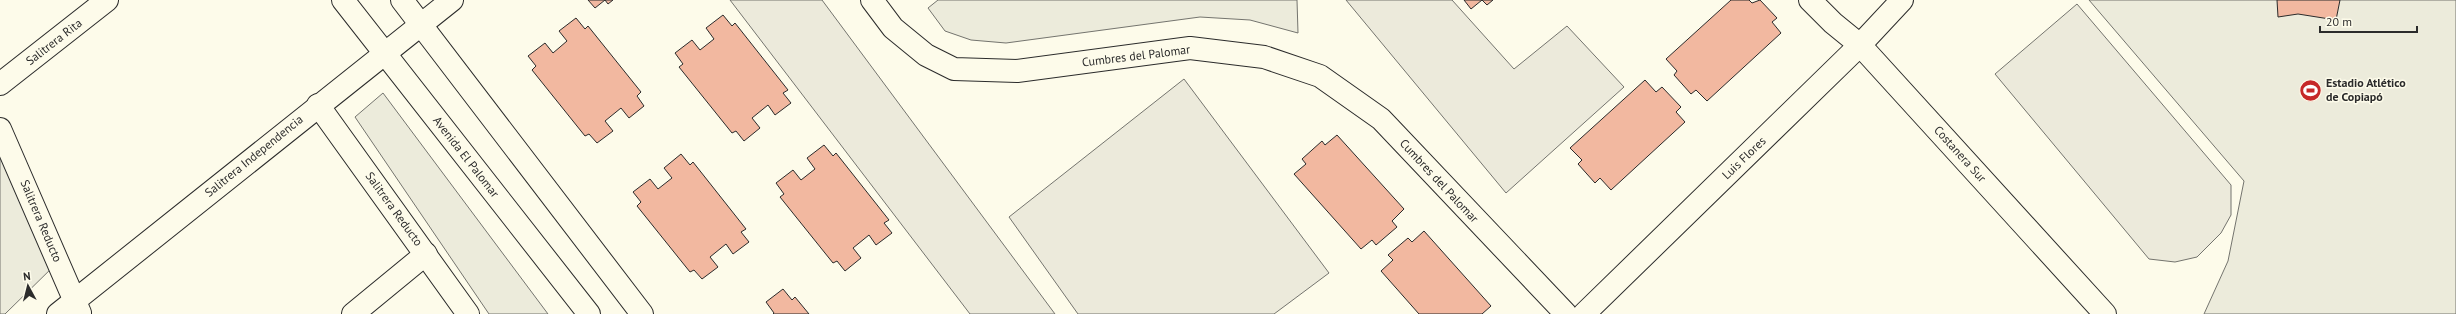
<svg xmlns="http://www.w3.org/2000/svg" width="2456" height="314" viewBox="0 0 2456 314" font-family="'PT Sans',sans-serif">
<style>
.green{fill:#ecebdb;stroke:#74746e}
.parking{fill:#eceadb;stroke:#74746e}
.building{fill:#f2b8a0;stroke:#2b2b2b}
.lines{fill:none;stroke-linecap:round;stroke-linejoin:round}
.minor-casing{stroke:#2b2b2b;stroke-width:24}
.tertiary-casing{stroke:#2b2b2b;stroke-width:24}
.secondary-casing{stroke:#2b2b2b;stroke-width:24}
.minor{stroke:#fdfbea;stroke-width:22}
.tertiary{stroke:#fdfbea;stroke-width:22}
.secondary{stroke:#fdfbea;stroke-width:22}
.labels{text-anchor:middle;stroke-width:3;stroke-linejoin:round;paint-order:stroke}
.street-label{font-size:12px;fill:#2b2b2b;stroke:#fdfbea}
.poi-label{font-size:12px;font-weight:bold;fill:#2b2b2b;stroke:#fdfbea;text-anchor:start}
</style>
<rect width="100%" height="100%" fill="#fdfbea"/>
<g class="green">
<path d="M938 0H1297L1298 33 1250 20 1200 17 1006 43 971 40 945 31 928 8Z"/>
<path d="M2089 0H2456V314H2204L2228 261 2244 181Z"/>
<path d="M383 93 548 314H489L355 117Z"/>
<path d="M0 143 58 262 5 314H0Z"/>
</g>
<g class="parking">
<path d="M730 0H822L1055 314H970Z"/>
<path d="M1346 0H1452L1514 69 1567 26 1624 87 1506 193Z"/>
<path d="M2077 4 2231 185V215L2221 233 2197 257 2175 262 2149 259 1995 74Z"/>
<path d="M1184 79 1329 273 1274 314H1078L1009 217Z"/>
</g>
<g class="building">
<path d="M588 0H613L608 4 605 0 595 8Z"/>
<path d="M1464 0H1493L1487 5 1482 0 1471 9Z"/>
<path d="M1731 0H1749L1752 3 1760 0 1777 18 1772 22 1781 33 1707 101 1696 90 1691 94 1674 75 1677 71 1666 59Z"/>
<path d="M2277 0H2340L2336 20 2298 14 2278 17Z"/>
<path d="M723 15 732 26 735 23 788 90 783 93 791 103 775 115 768 105 752 118 760 128 744 141 736 131 732 133 679 67 683 64 675 53 692 40 700 50 714 39 706 28Z"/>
<path d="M576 18 585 29 588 26 641 92 637 96 644 106 629 118 621 108 605 121 613 131 597 143 589 134 585 136 532 70 536 66 528 56 545 43 553 53 567 41 559 31Z"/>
<path d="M1645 80 1656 92 1662 87 1681 107 1676 112 1685 122 1611 190 1600 178 1595 183 1578 164 1582 160 1570 148Z"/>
<path d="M1337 135 1404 209 1392 221 1397 227 1376 245 1372 240 1361 249 1294 174 1306 164 1302 159 1322 141 1325 145Z"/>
<path d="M824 145 833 156 836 153 889 220 884 223 892 233 876 245 869 235 853 248 861 258 845 271 837 261 833 263 780 197 784 194 776 183 793 170 801 180 815 169 807 158Z"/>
<path d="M681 154 690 165 693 162 746 229 741 232 749 242 733 254 726 244 710 257 718 267 702 279 694 270 690 272 637 206 641 202 633 192 650 179 658 189 672 178 664 168Z"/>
<path d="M1424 231 1491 306 1482 314H1419L1381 271 1393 260 1388 255 1408 238 1412 242Z"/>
<path d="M783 289 792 300 795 297 809 314H773L774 313 766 302Z"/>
</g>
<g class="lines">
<defs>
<g id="minor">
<path d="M872 0 893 28 926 55 954 69 1017 71 1190 48 1264 57 1320 76 1381 119 1566 314"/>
<path d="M1860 45 2105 314"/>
<path d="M0 84 107 0"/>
<path d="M318 105 468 314"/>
<path d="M0 129 80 313"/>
<path d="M58 314 452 0"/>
<path d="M353 314 426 254"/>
</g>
<g id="tertiary">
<path d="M343 0 589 314"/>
<path d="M402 0 642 314"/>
<path d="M1810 0 1833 23 1860 45"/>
</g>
<path id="secondary" d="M1584 314 1860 45 1902 0"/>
</defs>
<use href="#minor" class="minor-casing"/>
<use href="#tertiary" class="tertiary-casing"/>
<use href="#secondary" class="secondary-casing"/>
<use href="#minor" class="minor"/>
<use href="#tertiary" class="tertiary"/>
<use href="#secondary" class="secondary"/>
</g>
<defs>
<symbol id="stadium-disc" viewBox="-11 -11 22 22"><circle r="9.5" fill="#c62828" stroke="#fdfbea"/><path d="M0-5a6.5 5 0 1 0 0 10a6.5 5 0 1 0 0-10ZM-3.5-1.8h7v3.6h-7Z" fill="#fff"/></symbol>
</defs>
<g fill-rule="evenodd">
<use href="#stadium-disc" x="2298" y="78" width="25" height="25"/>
</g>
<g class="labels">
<g class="street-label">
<text transform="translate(54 42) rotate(-38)" y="4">Salitrera Rita</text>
<text transform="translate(1136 56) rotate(-7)" y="4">Cumbres del Palomar</text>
<text transform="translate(1960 154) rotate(48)" y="4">Costanera Sur</text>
<text transform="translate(254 156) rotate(-39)" y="4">Salitrera Independencia</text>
<text transform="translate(466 157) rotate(52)" y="4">Avenida El Palomar</text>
<text transform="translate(1744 158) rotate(-44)" y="4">Luis Flores</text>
<text transform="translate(1439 181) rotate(47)" y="4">Cumbres del Palomar</text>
<text transform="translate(394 209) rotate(54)" y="4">Salitrera Reducto</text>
<text transform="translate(41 221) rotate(67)" y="4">Salitrera Reducto</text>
</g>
<g class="poi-label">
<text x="2326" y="87">Estadio Atlético<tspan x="2326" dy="14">de Copiapó</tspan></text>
</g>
</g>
<g transform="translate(28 286) rotate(353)" stroke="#fdfbea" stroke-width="3" paint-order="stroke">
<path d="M0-3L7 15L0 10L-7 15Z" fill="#2b2b2b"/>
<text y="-6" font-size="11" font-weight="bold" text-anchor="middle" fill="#2b2b2b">N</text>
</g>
<path d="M2320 26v6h97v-6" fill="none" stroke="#2b2b2b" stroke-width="2"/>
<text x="2326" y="26" font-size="12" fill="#2b2b2b" stroke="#fdfbea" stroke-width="3" paint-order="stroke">20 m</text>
</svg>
